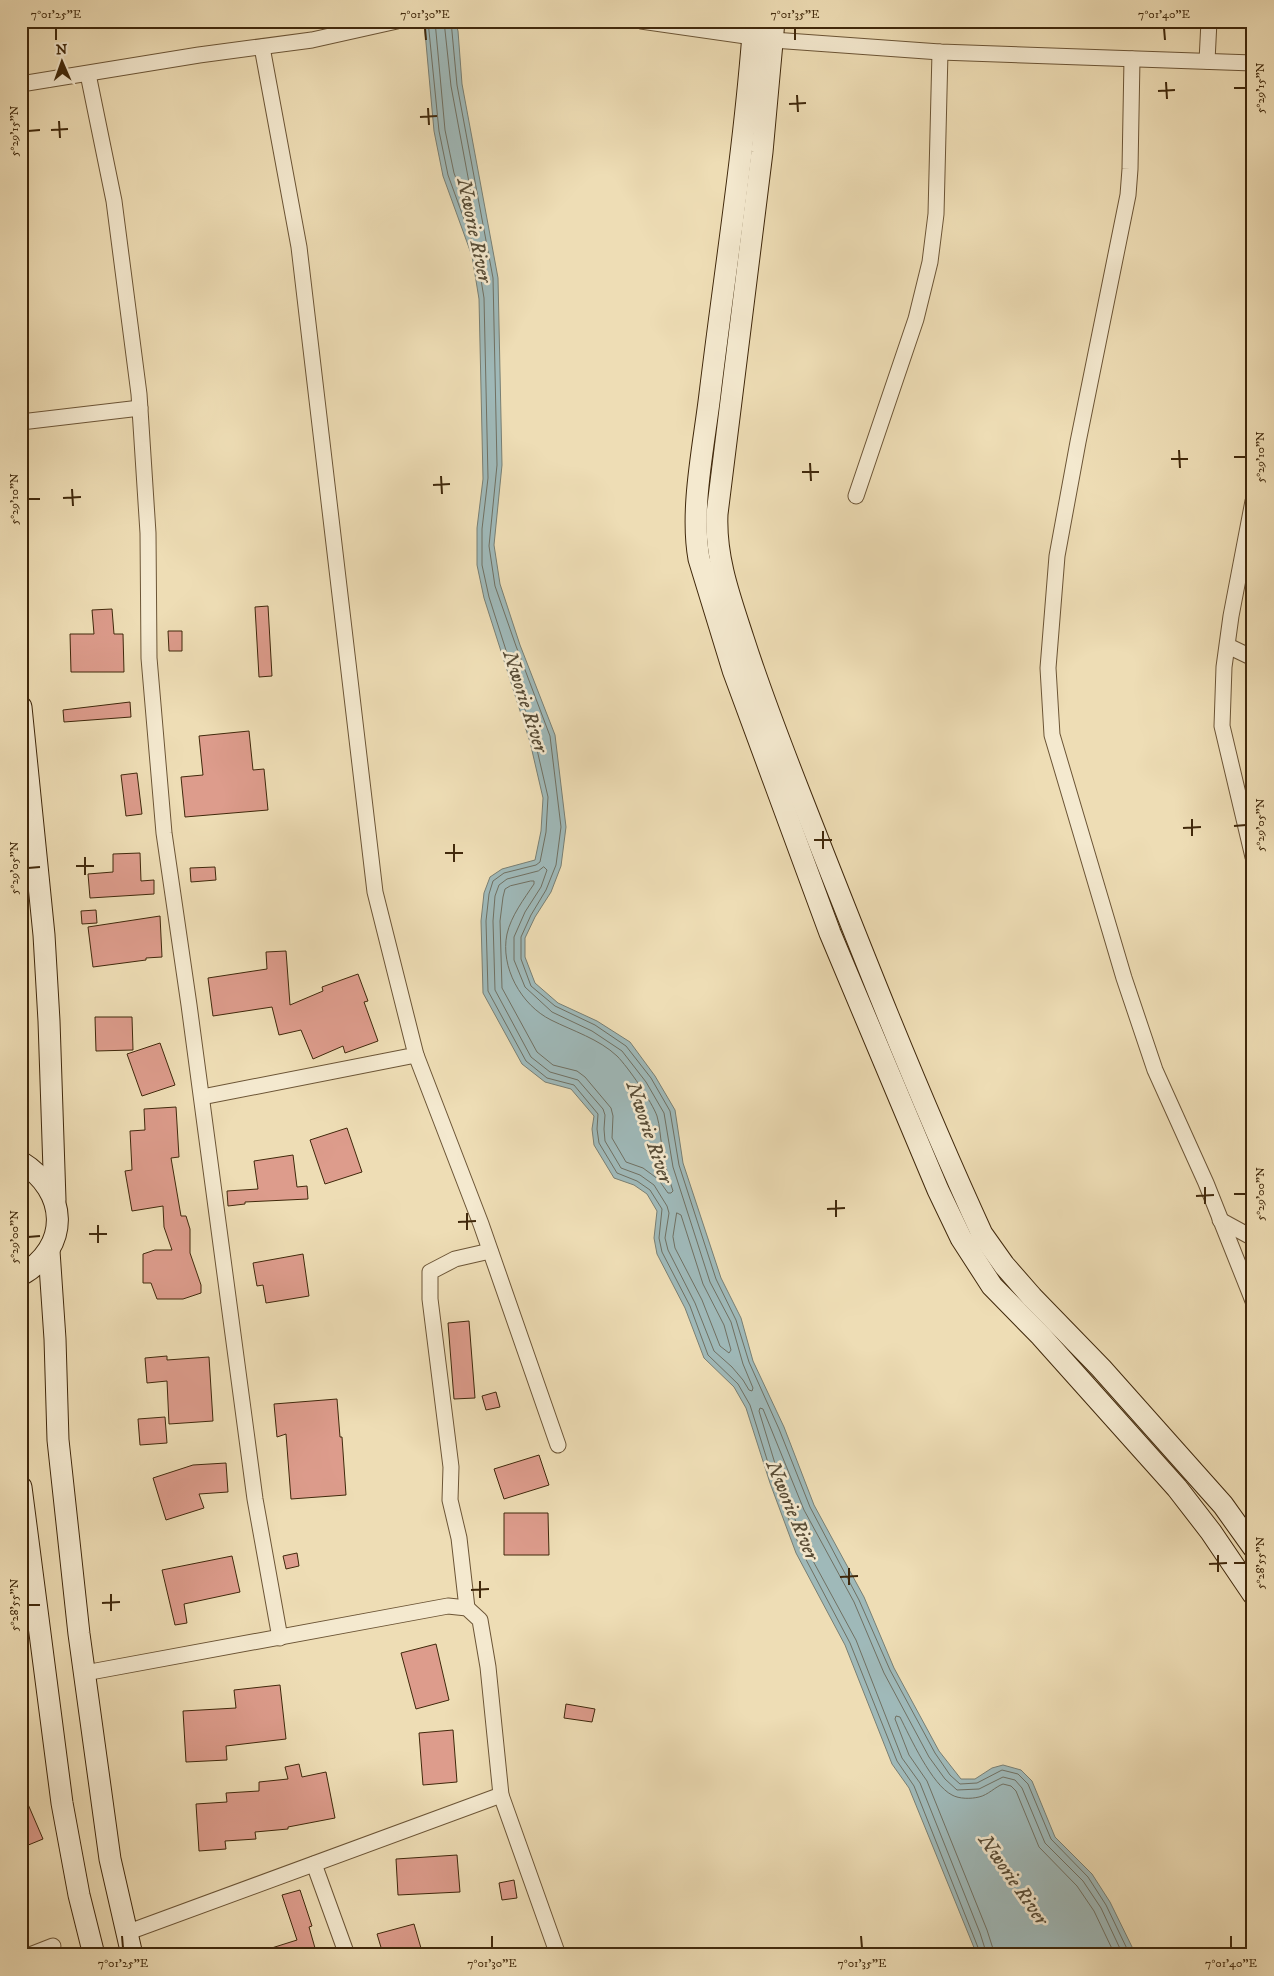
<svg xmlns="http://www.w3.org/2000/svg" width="1274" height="1976" viewBox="0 0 1274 1976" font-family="'IM FELL DW Pica',serif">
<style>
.water{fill:#9fb9b9;stroke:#797f73}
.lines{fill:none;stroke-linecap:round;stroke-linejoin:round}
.shore{stroke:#707062;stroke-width:1}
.building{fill:#dd9c8c;stroke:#40280b}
.street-casing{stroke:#6c5536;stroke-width:17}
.secondary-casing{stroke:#40280b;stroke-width:23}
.street{stroke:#f4e9cf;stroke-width:15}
.secondary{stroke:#f4e9cf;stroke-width:21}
.ticks{fill:none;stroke:#40280b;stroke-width:2}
.labels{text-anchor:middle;stroke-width:5;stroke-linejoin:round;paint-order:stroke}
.water-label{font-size:20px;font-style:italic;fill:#584c36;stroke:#f4e9cf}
.neatline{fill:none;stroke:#40280b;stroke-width:2}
.ticks-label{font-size:12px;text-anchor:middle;fill:#40280b}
</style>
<rect width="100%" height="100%" fill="#eeddb5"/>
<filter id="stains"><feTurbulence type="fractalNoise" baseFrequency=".004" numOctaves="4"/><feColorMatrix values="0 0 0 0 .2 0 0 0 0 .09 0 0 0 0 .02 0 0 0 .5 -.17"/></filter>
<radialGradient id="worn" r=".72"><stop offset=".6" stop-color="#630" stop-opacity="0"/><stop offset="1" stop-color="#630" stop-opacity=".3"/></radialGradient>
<path class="water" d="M424 21H455L458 31 462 84 498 278 502 465 494 545 500 584 520 645 555 735 566 827 561 866 551 892 535 917 525 938V957L535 983 558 1003 597 1021 630 1042 655 1076 675 1110 683 1163 721 1278 741 1318 753 1361 784 1427 814 1505 864 1597 894 1668 939 1751 961 1779H975L992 1768 1003 1765 1021 1770 1032 1781 1055 1837 1092 1874 1110 1902 1136 1955H977L909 1788 892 1764 845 1645 796 1553 770 1483 746 1408 734 1387 704 1358 685 1308 657 1254 654 1238 657 1211 647 1194 634 1185 614 1178 594 1145 592 1129 594 1116 571 1089 545 1082 522 1064 483 993 481 921 484 893 490 877 502 869 535 860 541 831 543 798 530 742 484 598 477 565V528L483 479 479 299 472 256 443 176 434 131Z"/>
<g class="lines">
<g class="shore">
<path d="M428 21 439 131 448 175 477 255 484 298 488 478 482 529V565L489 597 535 741 548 797 546 832 540 862 536 865 504 873 493 881 489 894 486 921 488 991 526 1061 547 1078 574 1085 598 1114 597 1129 599 1143 617 1173 637 1181 650 1190 662 1209 659 1238 662 1252 690 1306 708 1355 738 1384 750 1405 774 1482 801 1550 850 1643 897 1761 914 1786 981 1955"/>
<path d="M435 21 445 130 454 173 472 222 474 223 476 220 451 86 444 21"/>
<path d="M451 21 457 85 493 278 497 465 489 546 495 586 516 646 550 736 561 827 556 865 546 890 531 915 521 937V959L531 986 555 1006 595 1025 626 1046 651 1078 670 1111 679 1165 716 1279 736 1320 749 1362 779 1429 810 1507 859 1600 890 1670 935 1753 950 1775 960 1784 977 1783 1002 1770 1018 1774 1028 1784 1051 1839 1088 1877 1106 1905 1130 1955"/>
<path d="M544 867 547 870 541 887 525 912 514 937V960L525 987 552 1012 592 1031 622 1051 646 1082 664 1113 673 1167 710 1282 731 1322 743 1364 753 1388 752 1391 749 1390 743 1380 732 1367 714 1351 695 1303 668 1250 665 1238 669 1213 667 1206 654 1185 640 1175 621 1168 605 1141 604 1129 605 1115 603 1109 578 1080 550 1072 531 1057 495 990 493 921 495 896 499 885 507 879 538 871Z"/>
<path d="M531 881H534V884C524 899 511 916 507 934 500 967 521 1005 551 1020 573 1031 599 1039 617 1056 628 1067 652 1102 657 1116 660 1126 660 1137 662 1146 664 1162 668 1176 673 1191L671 1193H668L658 1179 643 1168 626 1162 612 1138 613 1116 611 1108 585 1077 577 1071 553 1065 537 1052 502 988 500 921 503 897 505 889 510 886Z"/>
<path d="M677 1213 681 1215 703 1284 724 1325 731 1350 729 1353 720 1346 702 1300 675 1248 673 1237Z"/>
<path d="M987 1955 980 1933 920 1783 902 1758 856 1640 806 1548 780 1480 759 1411 760 1408 763 1409 804 1510 854 1602 884 1673 929 1757 945 1779 957 1790 979 1789 1003 1777 1015 1780 1022 1788 1045 1843 1083 1881 1101 1908 1123 1955"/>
<path d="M995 1955 987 1930 927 1781 909 1755 895 1719 896 1716 900 1717C910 1737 932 1785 952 1795 959 1799 971 1799 979 1797 988 1795 995 1787 1003 1784L1011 1786 1016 1791 1039 1847 1077 1886 1094 1911 1115 1955"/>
</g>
</g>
<g class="building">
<path d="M268 606 272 676 259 677 255 607Z"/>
<path d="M112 609 114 634H123L124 672H71L70 634H94L92 610Z"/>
<path d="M168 631H182V651H169Z"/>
<path d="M130 702 131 717 64 722 63 710Z"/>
<path d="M249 731 253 770 264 769 268 810 185 817 181 777 203 775 199 736Z"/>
<path d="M137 773 142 814 126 816 121 775Z"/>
<path d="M140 853 141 881 154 880V894L90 898 88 874 113 872V854Z"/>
<path d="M215 867 216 880 191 882 190 868Z"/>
<path d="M96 910 97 923 82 924 81 911Z"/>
<path d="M160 916 162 957 146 958V960L93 967 88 927Z"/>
<path d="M286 951 290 1005 323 991 322 987 358 974 368 1001 364 1002 378 1041 345 1053 343 1046 313 1059 301 1030 279 1035 272 1007 213 1016 208 978 267 969 266 952Z"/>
<path d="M95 1017H132L133 1050 96 1051Z"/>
<path d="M160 1043 175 1085 142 1096 127 1054Z"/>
<path d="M176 1107 179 1157 171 1158 181 1216H186L190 1229V1253L201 1285V1293L183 1299H157L151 1283H143V1254L155 1250H172L164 1227 163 1206 132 1211 125 1171 132 1170 130 1131 145 1130 144 1109Z"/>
<path d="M347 1128 362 1172 325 1184 310 1140Z"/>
<path d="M293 1155 297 1187 307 1186 308 1199 245 1202V1204L228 1206 227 1191 258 1189 254 1161Z"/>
<path d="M303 1254 309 1296 266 1303 263 1285 257 1286 253 1263Z"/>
<path d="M469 1321 475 1398 454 1399 448 1323Z"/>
<path d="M167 1356V1360L209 1357 213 1421 169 1424 167 1381 147 1383 145 1358Z"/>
<path d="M496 1392 500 1407 486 1410 482 1396Z"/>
<path d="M337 1399 340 1437H342L346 1495 291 1499 286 1434 277 1437 274 1404Z"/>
<path d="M165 1417 167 1443 140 1445 138 1419Z"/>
<path d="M539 1455 549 1485 504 1499 494 1469Z"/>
<path d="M226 1463 228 1492 199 1494 204 1508 166 1520 153 1478 193 1465Z"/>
<path d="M504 1513H548L549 1555H504Z"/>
<path d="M297 1553 299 1566 286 1569 283 1556Z"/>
<path d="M232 1556 240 1592 184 1604 187 1623 175 1625 162 1570Z"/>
<path d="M436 1644 449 1700 416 1709 401 1653Z"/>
<path d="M280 1685 286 1739 226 1746 227 1760 186 1762 183 1711 236 1708 234 1690Z"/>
<path d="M566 1704 595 1709 592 1722 564 1718Z"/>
<path d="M453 1730 457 1782 423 1785 419 1733Z"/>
<path d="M299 1764 302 1777 326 1772 335 1818 288 1827V1829L255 1832 256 1839 225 1841 226 1849 199 1851 196 1804 227 1802 226 1793 259 1791V1782L288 1779 285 1767Z"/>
<path d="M21 1788 43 1839 21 1848Z"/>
<path d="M457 1855 460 1892 398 1895 396 1859Z"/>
<path d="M514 1880 517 1898 502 1900 499 1883Z"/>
<path d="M300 1890 312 1926 309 1927 317 1955H260L259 1952 297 1940 282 1895Z"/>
<path d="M414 1924 423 1955H406L405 1948 383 1954 377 1934Z"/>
</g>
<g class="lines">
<defs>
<g id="street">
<path d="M641 21 773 40 940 52 1253 63"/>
<path d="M1132 59 1130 169 1128 195 1078 442 1057 556 1048 668 1052 735 1124 978 1155 1070 1206 1183 1253 1301"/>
<path d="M1207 61 1209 21"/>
<path d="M88 74 114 201 139 394 148 533 149 658 164 833 189 1005 255 1499 280 1638"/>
<path d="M21 84 199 55 312 40 397 21"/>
<path d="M21 422 140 408"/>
<path d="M856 496 916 319 930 262 936 214 940 52"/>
<path d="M1253 501 1231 616 1224 667 1222 726 1253 857"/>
<path d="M1228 646 1253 658"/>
<path d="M416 1055 481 1224 558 1445"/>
<path d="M202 1097 416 1055 375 892 299 247 262 47"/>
<path d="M1220 1220 1253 1238"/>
<path d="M467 1608 459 1538 450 1500 451 1467 430 1299V1272L455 1259 490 1251"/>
<path d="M85 1673 448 1606 467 1608 480 1620 488 1667 501 1795 558 1955"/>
<path d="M314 1864 347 1955"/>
<path d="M126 1933 501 1795"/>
<path d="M30 1955 53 1946"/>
</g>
<g id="secondary">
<path d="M754 21C745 146 725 270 710 394 704 445 690 509 699 559L733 670 830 933 938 1190 961 1238 992 1286 1041 1336 1177 1488 1211 1532 1253 1594"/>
<path d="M774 21 762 152 717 514C715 558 730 598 743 638 760 691 780 743 800 794 858 942 916 1090 982 1234L1004 1265 1032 1297 1101 1368 1223 1505 1253 1547"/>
<path d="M21 707 44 935 49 1021 55 1200"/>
<path d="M21 1162C68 1191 71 1247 21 1275"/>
<path d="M49 1251 55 1339 58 1440 79 1634 110 1859 132 1955"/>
<path d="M21 1487 62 1803 79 1895 94 1955"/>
</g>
</defs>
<use href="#street" class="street-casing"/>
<use href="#secondary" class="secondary-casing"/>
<use href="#street" class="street"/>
<use href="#secondary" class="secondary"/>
</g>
<path class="ticks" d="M56 28V40M425 28 426 40M795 28V40M1164 28 1165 40M1166 82 1167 99M1234 88H1246M1158 91 1175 90M797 95 798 112M789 104 806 103M428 108 429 125M420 117 437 116M59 121 60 138M51 130 68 129M28 131 40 130M1179 450 1180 468M1234 457H1246M1171 459H1188M810 463 811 481M802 472H819M441 476 442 494M433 485 450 484M72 489 73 506M63 498 81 497M28 499H40M1192 819V836M1234 826 1246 825M1183 828 1201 827M823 831V849M814 840H832M454 844V862M445 853H463M85 857V875M76 866H94M28 868 40 867M1205 1187V1204M1234 1194H1246M1196 1196 1214 1195M836 1200V1217M827 1209 845 1208M467 1213V1230M458 1222 476 1221M98 1225V1243M89 1234H107M28 1237 40 1236M1218 1555V1572M1234 1563H1246M1209 1564 1227 1563M849 1568V1585M840 1577 858 1576M480 1581V1598M471 1590 489 1589M111 1594V1611M102 1603 120 1602M28 1605H40M122 1936 123 1948M492 1936V1948M861 1936 862 1948M1231 1936V1948"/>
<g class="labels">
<g class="water-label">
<text transform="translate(475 230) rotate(78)" y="7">Nworie River</text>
<text transform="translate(526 701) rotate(72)" y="7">Nworie River</text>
<text transform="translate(650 1132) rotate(71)" y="7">Nworie River</text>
<text transform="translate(793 1510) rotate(67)" y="7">Nworie River</text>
<text transform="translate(1014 1879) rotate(55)" y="7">Nworie River</text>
</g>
</g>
<rect width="1274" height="1976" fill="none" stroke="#eeddb5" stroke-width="55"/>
<g transform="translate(62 62) rotate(358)" stroke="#f4e9cf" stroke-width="4" paint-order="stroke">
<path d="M0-4L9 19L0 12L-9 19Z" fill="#40280b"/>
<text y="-8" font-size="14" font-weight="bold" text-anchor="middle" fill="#40280b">N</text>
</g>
<rect x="28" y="28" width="1218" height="1920" class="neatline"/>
<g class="ticks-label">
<text x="56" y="18">7°01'25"E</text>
<text x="425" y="18">7°01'30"E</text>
<text x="795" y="18">7°01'35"E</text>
<text x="1164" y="18">7°01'40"E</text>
<text transform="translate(1260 88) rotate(-90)" y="4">5°29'15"N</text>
<text transform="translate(14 131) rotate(-90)" y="4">5°29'15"N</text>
<text transform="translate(1260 457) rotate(-90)" y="4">5°29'10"N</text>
<text transform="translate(14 499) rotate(-90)" y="4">5°29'10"N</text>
<text transform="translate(1260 825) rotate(-90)" y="4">5°29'05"N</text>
<text transform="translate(14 868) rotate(-90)" y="4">5°29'05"N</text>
<text transform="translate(1260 1194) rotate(-90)" y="4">5°29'00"N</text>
<text transform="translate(14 1237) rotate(-90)" y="4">5°29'00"N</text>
<text transform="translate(1260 1563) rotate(-90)" y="4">5°28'55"N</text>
<text transform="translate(14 1605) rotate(-90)" y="4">5°28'55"N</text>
<text x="123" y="1967">7°01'25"E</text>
<text x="492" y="1967">7°01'30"E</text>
<text x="862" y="1967">7°01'35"E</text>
<text x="1231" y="1967">7°01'40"E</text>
</g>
<rect width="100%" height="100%" filter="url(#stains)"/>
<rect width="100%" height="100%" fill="url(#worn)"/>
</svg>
